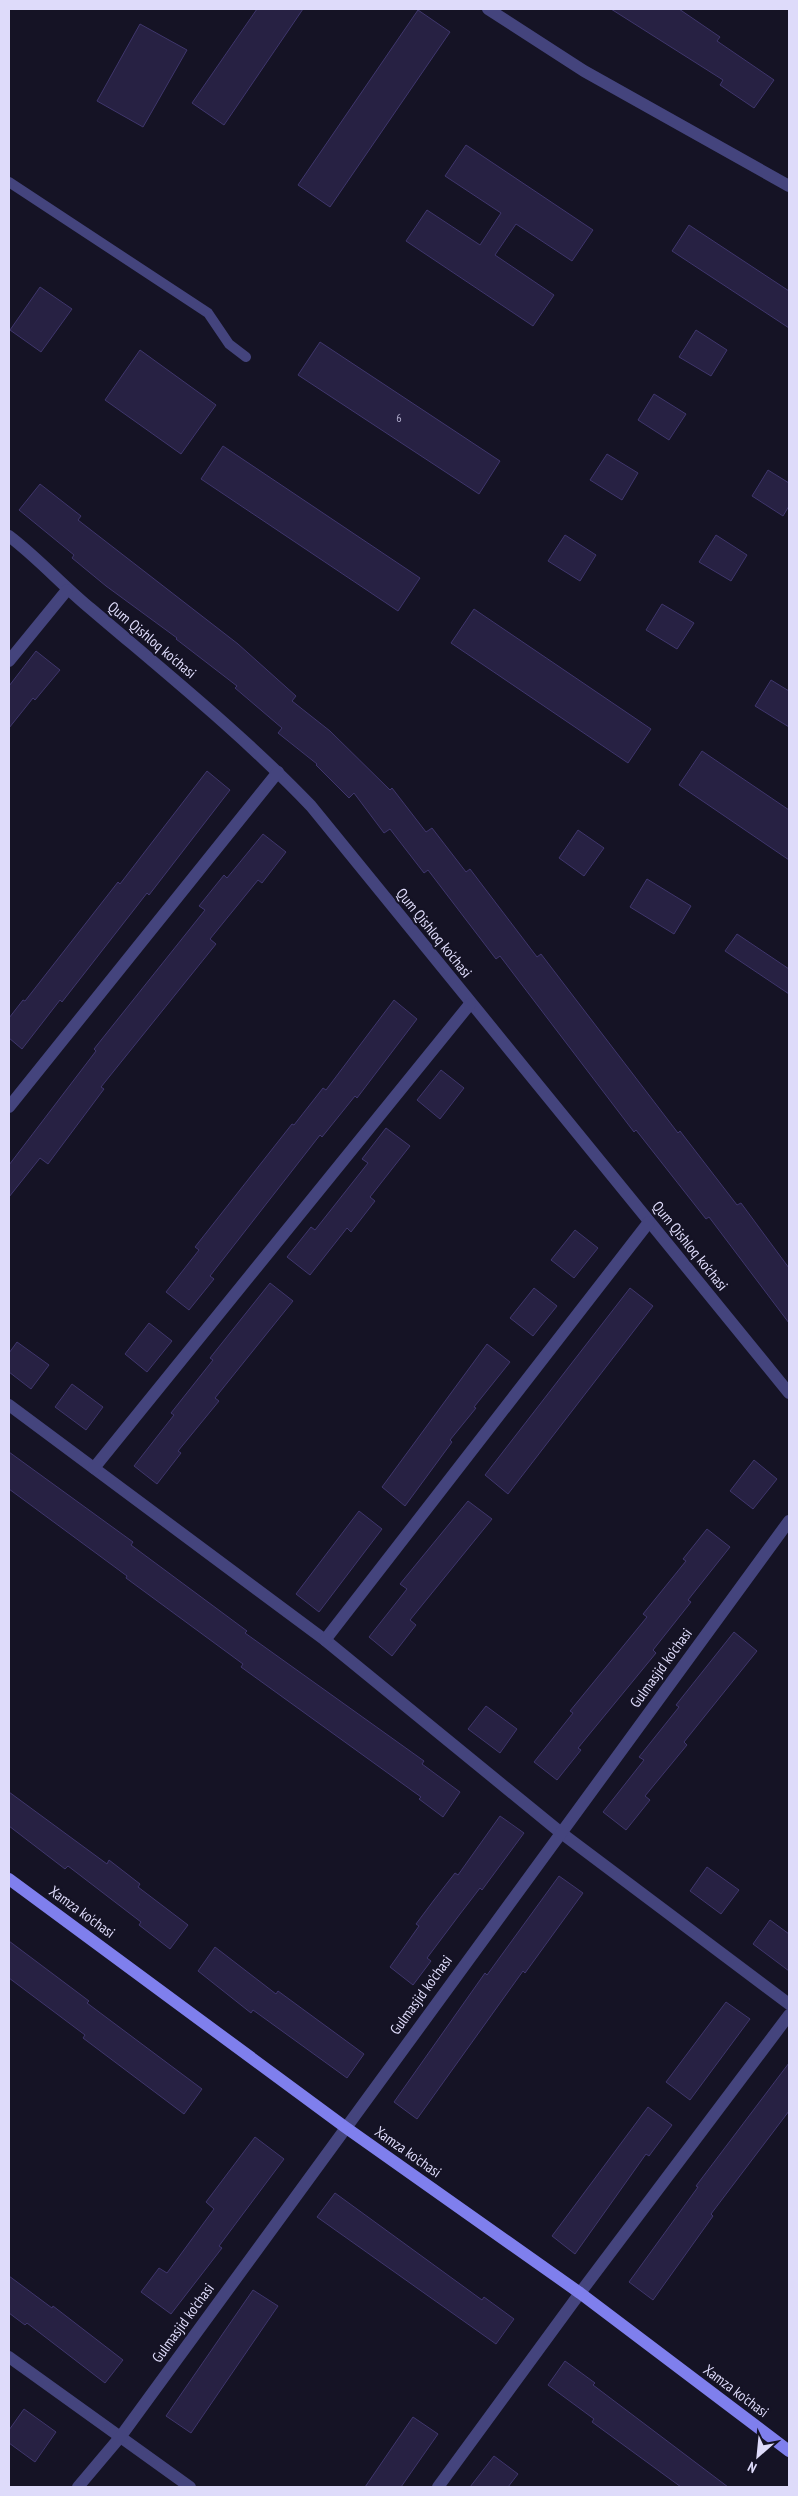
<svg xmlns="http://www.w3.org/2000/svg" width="798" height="2496" viewBox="0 0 798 2496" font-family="'PT Sans Narrow',sans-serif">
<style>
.building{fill:#272143;stroke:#3f366c}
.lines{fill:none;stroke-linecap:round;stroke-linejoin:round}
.path{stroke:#40a99f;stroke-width:3;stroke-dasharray:2.5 4;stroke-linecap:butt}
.lane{stroke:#44447d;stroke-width:10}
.street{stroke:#44447d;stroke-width:12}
.secondary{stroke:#7f7fed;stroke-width:12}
.labels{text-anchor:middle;stroke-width:4.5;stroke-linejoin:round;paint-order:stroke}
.number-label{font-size:12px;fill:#b0accc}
.street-label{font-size:15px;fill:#dedbfa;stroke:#151325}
</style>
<rect width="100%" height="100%" fill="#151325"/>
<g class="building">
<path d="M257 9H303L224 125 192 103Z"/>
<path d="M611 9H679L720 37 717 41 774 80 754 108 720 85 723 80Z"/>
<path d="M418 10 450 32 330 207 298 185Z"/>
<path d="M140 24 187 50 143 127 97 101Z"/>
<path d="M466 145 593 230 572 261 516 224 495 255 554 295 533 326 406 241 427 210 480 245 501 213 445 176Z"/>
<path d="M689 225 789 291V328L672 251Z"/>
<path d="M40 287 72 309 41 352 10 330Z"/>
<path d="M696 330 727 350 711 376 679 357Z"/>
<path d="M320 342 500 461 479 494 298 375Z"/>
<path d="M140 350 216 405 181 454 105 400Z"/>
<path d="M654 394 686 414 669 440 638 420Z"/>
<path d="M223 446 420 578 398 611 201 479Z"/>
<path d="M607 454 638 473 622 500 590 480Z"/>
<path d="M768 470 789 483V506L783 516 752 496Z"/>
<path d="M40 484 81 516 78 520 238 644 296 696 292 701 330 731 390 790 392 788 426 832 432 828 466 872 470 869 537 957 541 954 678 1133 680 1131 737 1205 741 1203 789 1268V1323L709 1217 706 1219 636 1130 634 1132 500 956 496 959 428 870 424 873 390 829 384 833 354 793 349 798 316 765 317 764 278 733 282 728 235 688 237 686 176 639 177 638 106 586 72 558 74 555 19 510Z"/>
<path d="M565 535 596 555 580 581 548 561Z"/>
<path d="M716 535 747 555 731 581 699 562Z"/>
<path d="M662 604 694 623 677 649 646 630Z"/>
<path d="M474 609 651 729 628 763 451 643Z"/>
<path d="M36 651 60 670 35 700 33 698 9 728V686Z"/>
<path d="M771 680 789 691V727L755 706Z"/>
<path d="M702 751 789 810V860L679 785Z"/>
<path d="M207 771 230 790 149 895 147 893 62 1002 60 1000 22 1049 9 1038V1018L23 1000 25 1001 118 882 120 884Z"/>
<path d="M578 830 604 848 584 876 559 858Z"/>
<path d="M263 834 286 852 262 883 258 880 210 939 216 944 101 1087 104 1089 48 1164 40 1158 9 1197V1165L96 1051 94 1049 205 910 199 906 224 875 227 878Z"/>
<path d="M647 879 691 906 674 934 630 907Z"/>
<path d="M737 934 789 969V994L725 951Z"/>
<path d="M394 1000 417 1019 357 1098 355 1096 322 1137 320 1135 281 1185 210 1276 214 1279 189 1310 166 1292 199 1250 195 1247 292 1124 294 1125 323 1088 326 1090Z"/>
<path d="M441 1070 464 1088 440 1119 417 1100Z"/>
<path d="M386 1128 410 1146 370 1197 375 1201 351 1232 347 1228 310 1275 287 1257 311 1227 315 1230 368 1163 362 1159Z"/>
<path d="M575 1230 598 1248 574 1278 551 1260Z"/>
<path d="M270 1283 293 1301 215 1398 219 1401 178 1451 181 1453 157 1484 134 1466 174 1415 171 1413 213 1360 210 1358Z"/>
<path d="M534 1288 557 1306 533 1336 510 1318Z"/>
<path d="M630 1288 653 1306 508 1494 485 1475Z"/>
<path d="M149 1323 172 1341 147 1372 125 1354Z"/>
<path d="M17 1342 49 1365 31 1389 9 1372V1353Z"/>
<path d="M487 1344 510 1362 474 1407 476 1408 450 1440 452 1442 405 1506 382 1487Z"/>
<path d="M72 1384 103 1407 86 1430 55 1407Z"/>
<path d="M9 1452 133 1542 131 1545 247 1631 245 1633 424 1761 422 1764 460 1792 443 1817 419 1799 421 1797 241 1667 243 1664 126 1578 127 1576 9 1489Z"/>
<path d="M754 1460 777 1479 753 1509 730 1491Z"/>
<path d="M468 1501 492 1519 410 1620 416 1625 392 1656 369 1637 407 1589 400 1584Z"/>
<path d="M359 1511 382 1529 319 1612 296 1594Z"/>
<path d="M707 1529 730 1547 688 1600 691 1602 653 1650 656 1653 578 1748 581 1750 557 1780 534 1762 573 1713 570 1711 647 1617 643 1614 686 1561 683 1559Z"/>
<path d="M734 1632 757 1651 684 1742 687 1745 645 1796 650 1800 626 1830 603 1812 644 1760 639 1757 679 1707 676 1705Z"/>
<path d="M486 1706 517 1729 500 1753 468 1729Z"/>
<path d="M9 1792 107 1864 109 1860 140 1884 138 1887 188 1925 170 1949 139 1925 141 1922 68 1866 65 1869 9 1826Z"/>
<path d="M500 1816 524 1833 482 1890 480 1888 460 1914 427 1958 431 1961 413 1985 390 1967 419 1926 416 1924 434 1900 455 1873 458 1875Z"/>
<path d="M707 1867 739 1890 721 1914 690 1891Z"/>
<path d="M559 1876 583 1893 525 1973 523 1971 417 2119 394 2102 485 1973 487 1975Z"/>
<path d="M770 1920 789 1934V1971L753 1944Z"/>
<path d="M9 1941 89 2001 87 2003 202 2089 184 2114 83 2038 85 2035 9 1978Z"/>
<path d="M215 1947 276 1994 278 1991 364 2054 347 2078 253 2010 251 2013 198 1971Z"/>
<path d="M726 2002 750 2019 690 2100 666 2082Z"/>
<path d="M789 2063V2111L711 2214 713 2216 653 2300 629 2282 698 2187 696 2186Z"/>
<path d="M648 2107 672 2125 649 2156 646 2154 575 2254 552 2236Z"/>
<path d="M255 2137 284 2159 219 2246 222 2248 171 2314 141 2292 159 2268 167 2273 214 2209 206 2202Z"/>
<path d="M335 2193 482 2300 484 2297 514 2319 496 2344 317 2217Z"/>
<path d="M9 2276 52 2308 53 2306 123 2360 105 2383 27 2323 25 2325 9 2313Z"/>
<path d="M253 2290 278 2306 191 2433 166 2416Z"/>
<path d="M565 2361 595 2383 593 2385 728 2487H681L592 2422 594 2419 548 2385Z"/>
<path d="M24 2409 56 2432 35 2462 9 2443V2430Z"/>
<path d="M413 2417 438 2434 417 2464 401 2487H365Z"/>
<path d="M494 2456 518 2474 508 2487H470Z"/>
</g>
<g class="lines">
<path class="path" d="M9 10V9"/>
<path class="lane" d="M9 182 208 313 229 344 246 357"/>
<g class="street">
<path d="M488 9 584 71 789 186"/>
<path d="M9 536C38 558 63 586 91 609 166 673 243 735 311 806L789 1393"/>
<path d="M9 661 67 590"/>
<path d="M9 1107 278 772"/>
<path d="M9 1405 325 1640 560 1832 789 2004"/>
<path d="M94 1468 470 1004"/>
<path d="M325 1640 649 1222"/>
<path d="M9 2357 190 2487"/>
<path d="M78 2487 121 2436 789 1521"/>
<path d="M438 2487 580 2293 789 2015"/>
</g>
<path class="secondary" d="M9 1879 345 2127 580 2293 789 2451"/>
</g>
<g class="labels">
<g class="number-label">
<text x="399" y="422">6</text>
</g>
<g class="street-label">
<text transform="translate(152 640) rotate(40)" y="5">Qum Qishloq ko'chasi</text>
<text transform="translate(434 933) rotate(51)" y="5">Qum Qishloq ko'chasi</text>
<text transform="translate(690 1246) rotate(51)" y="5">Qum Qishloq ko'chasi</text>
<text transform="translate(661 1668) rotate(-54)" y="5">Gulmasjid ko'chasi</text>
<text transform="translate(82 1912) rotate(36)" y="5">Xamza ko'chasi</text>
<text transform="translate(421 1995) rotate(-54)" y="5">Gulmasjid ko'chasi</text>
<text transform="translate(408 2152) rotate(35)" y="5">Xamza ko'chasi</text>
<text transform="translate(183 2323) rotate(-54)" y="5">Gulmasjid ko'chasi</text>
<text transform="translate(736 2391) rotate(37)" y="5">Xamza ko'chasi</text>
</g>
</g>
<rect width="798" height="2496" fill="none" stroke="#dedbfa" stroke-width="20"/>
<g transform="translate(758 2456) rotate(207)" stroke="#151325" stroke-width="4" paint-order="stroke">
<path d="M0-4L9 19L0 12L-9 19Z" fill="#dedbfa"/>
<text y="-8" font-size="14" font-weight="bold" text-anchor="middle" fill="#dedbfa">N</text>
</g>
</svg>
